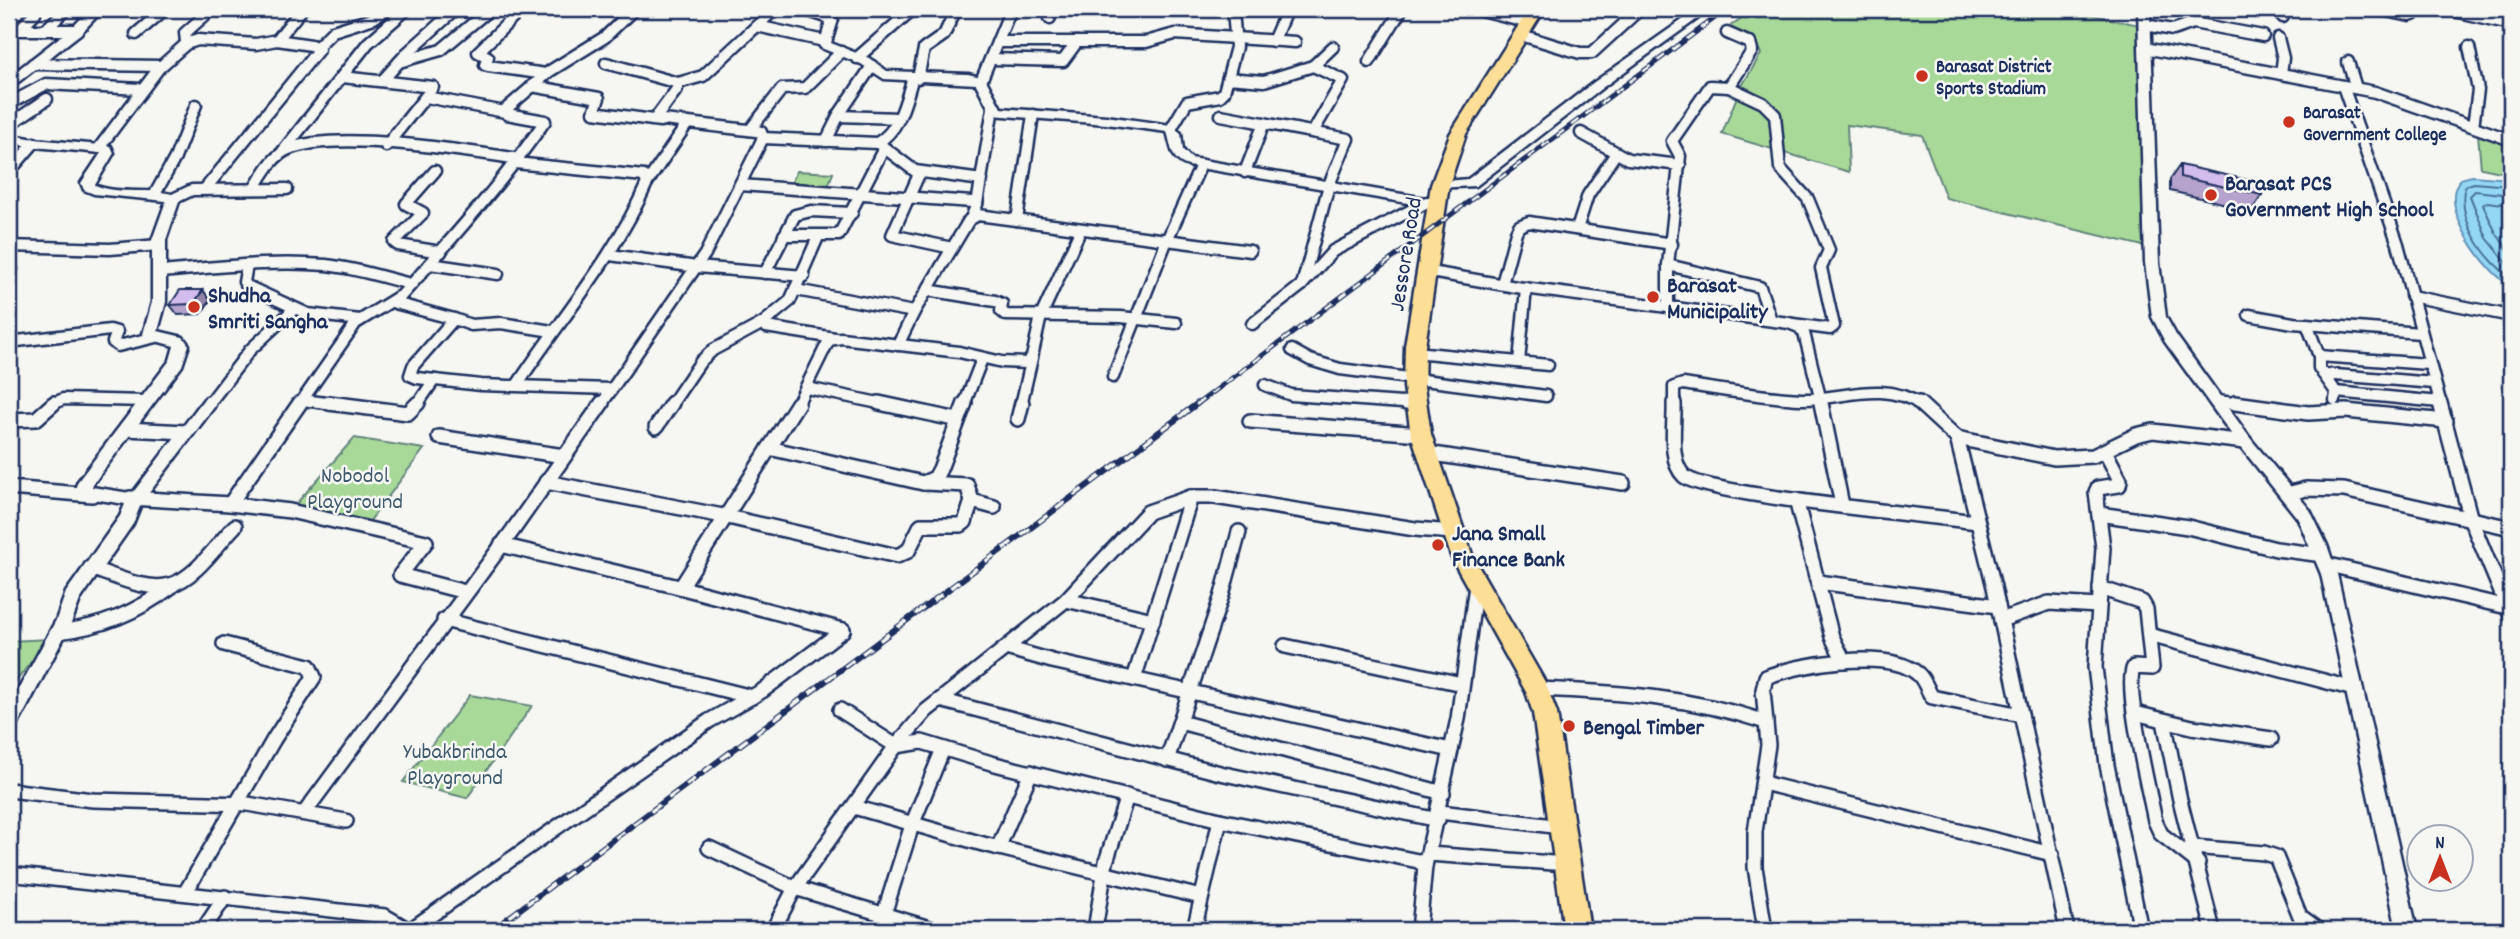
<svg xmlns="http://www.w3.org/2000/svg" width="2520" height="939" viewBox="0 0 2520 939" font-family="Dekko,sans-serif">
<style>
.green{fill:#a9d999;stroke:#62847c;stroke-width:2}
.water{fill:#93d7f5;stroke:#6394b9;stroke-width:2}
.lines{fill:none;stroke-linecap:round;stroke-linejoin:round}
.shore{stroke:#4b729a;stroke-width:2}
.minor-far1-casing{stroke:#1b2f5e;stroke-width:15}
.minor-casing{stroke:#1b2f5e;stroke-width:18}
.tertiary-casing{stroke:#1b2f5e;stroke-width:5}
.trunk-casing{stroke:#1b2f5e;stroke-width:5}
.minor-far1{stroke:#f6f6f2;stroke-width:10}
.minor{stroke:#f6f6f2;stroke-width:13}
.tertiary{fill:#f6f6f2;fill-rule:evenodd}
.trunk{fill:#fcde96;fill-rule:evenodd}
.rail-far1-casing{stroke:#1b2f5e;stroke-width:5}
.rail-casing{stroke:#1b2f5e;stroke-width:6}
.rail-far1{stroke:#f6f6f2;stroke-width:2.5;stroke-dasharray:9;stroke-linecap:butt}
.rail{stroke:#f6f6f2;stroke-width:3.5;stroke-dasharray:11;stroke-linecap:butt}
.wall{fill:#b5a3cd;stroke:#1b2f5e;stroke-width:2}
.shaded-wall{fill:#9484a7;stroke:#1b2f5e;stroke-width:2}
.building{fill:#d3bdee;stroke:#1b2f5e;stroke-width:2}
.poi-dot{fill:#c8321e;stroke:#f6f6f2;stroke-width:2.5}
.labels{text-anchor:middle;stroke-width:5;stroke-linejoin:round;paint-order:stroke}
.far-poi-label{font-size:19px;font-weight:bold;fill:#1b2f5e;stroke:#f6f6f2;text-anchor:start}
.poi-label{font-size:23px;font-weight:bold;fill:#1b2f5e;stroke:#f6f6f2;text-anchor:start}
.street-label{font-size:23px;fill:#1b2f5e;stroke:#f6f6f2}
.park-label{font-size:23px;fill:#3e5a6d;stroke:#f6f6f2}
</style>
<rect width="100%" height="100%" fill="#f6f6f2"/>
<filter id="ink" filterUnits="userSpaceOnUse"><feTurbulence type="fractalNoise" baseFrequency=".0143" numOctaves="2"/><feDisplacementMap in="SourceGraphic" scale="14" xChannelSelector="R" yChannelSelector="G"/><feConvolveMatrix kernelMatrix="1 2 1 2 8 2 1 2 1" color-interpolation-filters="sRGB"/></filter>
<g filter="url(#ink)">
<g class="green">
<path d="M1754 9H2065L2139 25 2143 246 1946 198 1922 135 1847 125 1849 172 1722 134 1740 89 1761 54 1756 42 1726 29Z"/>
<path d="M2478 134 2511 143V174L2481 168Z"/>
<path d="M797 171 833 173 826 191 789 188Z"/>
<path d="M354 438 424 449 366 526 295 505Z"/>
<path d="M49 639 9 690V641Z"/>
<path d="M470 695 532 706 467 798 403 782Z"/>
</g>
<path class="water" d="M2472 176 2511 179V286C2487 273 2452 223 2454 195 2454 189 2457 184 2460 179Z"/>
<g class="lines">
<g class="shore">
<path d="M2511 186 2474 183 2465 186C2456 220 2485 259 2511 278"/>
<path d="M2511 195 2475 191 2470 196 2487 238 2511 268"/>
<path d="M2511 205 2487 202 2483 205 2496 233 2511 254"/>
</g>
<defs>
<g id="minor-far1">
<path d="M33 9 35 13 19 30H77"/>
<path d="M522 9 478 52 488 57 485 65 488 66 546 74"/>
<path d="M1474 9 1529 23"/>
<path d="M2282 9 2283 17"/>
<path d="M2377 9 2410 16 2413 15V9"/>
<path d="M2445 9 2511 24"/>
<path d="M1050 18 1053 9"/>
<path d="M2145 25 2173 30 2193 23 2263 36"/>
<path d="M757 26 824 41"/>
<path d="M45 30 67 9"/>
<path d="M136 34 165 9"/>
<path d="M1521 35 1580 53H1592L1640 9"/>
<path d="M2278 38 2283 58 2281 74"/>
<path d="M1273 41 1287 9"/>
<path d="M186 42 185 33 212 9"/>
<path d="M999 42H1146L1175 34 1295 42"/>
<path d="M317 47 333 31 374 18 387 9"/>
<path d="M2469 47 2478 90 2473 126"/>
<path d="M2145 48 2375 92 2511 140"/>
<path d="M857 58 913 9"/>
<path d="M992 59 1063 61 1077 42"/>
<path d="M399 62 441 50 490 9"/>
<path d="M1369 62 1402 9"/>
<path d="M2348 62 2356 88"/>
<path d="M33 64 161 66"/>
<path d="M342 77 433 87 386 146"/>
<path d="M918 78 924 49 944 35 956 9"/>
<path d="M1228 78 1264 81 1313 66"/>
<path d="M383 80 407 53 456 9"/>
<path d="M981 81 1011 9"/>
<path d="M9 83 77 30 97 9"/>
<path d="M678 83 703 76 775 9"/>
<path d="M532 86 599 98 594 112 660 121"/>
<path d="M2343 86 2398 244 2441 405"/>
<path d="M1729 87 1763 103 1775 115 1780 168 1808 199 1829 250 1821 268 1834 326 1830 329 1793 324"/>
<path d="M426 97 505 112"/>
<path d="M9 104 46 84 141 89"/>
<path d="M1221 115 1348 139 1329 185 1302 285"/>
<path d="M838 116 899 118"/>
<path d="M9 125 47 99"/>
<path d="M1171 129 1187 102 1220 96 1224 92 1236 47 1233 9"/>
<path d="M750 130 782 89 805 88 841 52"/>
<path d="M1313 132 1343 80 1313 66 1333 47"/>
<path d="M1581 133 1628 159 1680 165"/>
<path d="M763 138 877 143C901 129 905 102 913 77"/>
<path d="M826 141 840 113 872 66"/>
<path d="M878 143 915 171 982 180"/>
<path d="M99 148 159 68 186 44 198 40 256 44 277 40 302 9"/>
<path d="M283 151 368 43 407 9"/>
<path d="M515 163 644 176 647 183C615 257 561 318 517 385"/>
<path d="M435 171 406 204 423 213 394 242 398 245 441 252"/>
<path d="M9 172 34 143"/>
<path d="M920 172 892 235 952 248"/>
<path d="M1245 172 1264 123"/>
<path d="M647 183 687 124"/>
<path d="M740 185 972 202 977 204 972 216"/>
<path d="M205 189 319 49 311 45 277 40"/>
<path d="M254 189C263 175 272 156 289 149 336 130 467 151 519 159"/>
<path d="M155 194 175 158 196 105"/>
<path d="M173 199 192 190 287 189"/>
<path d="M977 204 993 108"/>
<path d="M1017 220 1033 115"/>
<path d="M1577 229 1588 195 1616 153"/>
<path d="M784 235H839L884 148"/>
<path d="M818 237 790 301 763 323 766 327 835 338"/>
<path d="M9 246 110 249 159 245"/>
<path d="M610 255 697 267 804 276"/>
<path d="M430 264 498 274"/>
<path d="M247 265 244 282 247 286 308 314 360 320"/>
<path d="M1668 265 1760 287 1771 320"/>
<path d="M1425 271 1516 287 1789 323 1799 327 1804 333 1822 405"/>
<path d="M9 272 12 269"/>
<path d="M159 272C214 268 270 260 326 265 355 268 382 277 410 284"/>
<path d="M765 273 795 215 811 211 852 213"/>
<path d="M1502 284 1516 232 1519 226 1529 222 1672 244"/>
<path d="M796 290 914 312"/>
<path d="M927 290 995 301 1002 304 1001 311 1006 315 1121 317 1176 323"/>
<path d="M2411 296 2511 316"/>
<path d="M1668 307V265L1680 156 1672 141 1710 86 1729 87 1752 51 1750 43 1727 33"/>
<path d="M2249 315 2293 323 2420 333"/>
<path d="M454 319 471 325 501 323 552 331"/>
<path d="M1252 324 1302 285 1333 251 1427 202"/>
<path d="M2307 324 2319 356V368L2336 392 2335 400"/>
<path d="M9 342 110 330 117 332 113 342 118 346 156 337"/>
<path d="M898 345 914 312 969 220 978 215 1250 251"/>
<path d="M1292 350 1310 360 1340 369 1546 396"/>
<path d="M1415 352 1548 365"/>
<path d="M2319 356 2428 364"/>
<path d="M1519 362 1526 288"/>
<path d="M2323 374 2434 383"/>
<path d="M1113 377 1167 240 1201 165"/>
<path d="M1265 385 1291 395 1416 404"/>
<path d="M807 388 888 405"/>
<path d="M611 389 481 385 417 378 410 375 413 366 454 319 395 303C447 244 500 186 545 121L507 114 505 110 550 71 605 37 634 9"/>
<path d="M2336 392 2440 402"/>
<path d="M302 400 343 405"/>
<path d="M2218 401 2248 405"/>
<path d="M51 405 63 399 147 401"/>
<path d="M208 405 250 350 294 309"/>
<path d="M299 405 356 323 398 297"/>
<path d="M417 405 434 380"/>
<path d="M601 405 705 254 763 138 761 132 756 131 655 119 677 89 678 83 606 63"/>
<path d="M671 405 701 361 713 350 763 323"/>
<path d="M797 405 829 340 841 338 959 352 1002 362 1027 363 1032 357 1041 316 1081 229"/>
<path d="M964 405 982 359"/>
<path d="M1021 405 1032 358"/>
<path d="M1674 405V387L1683 384C1722 390 1761 397 1801 399 1845 400 1879 379 1922 405"/>
</g>
<g id="minor">
<path d="M329 403 408 413 418 403"/>
<path d="M879 403 958 420"/>
<path d="M1406 403 1416 404"/>
<path d="M1674 403C1675 424 1668 461 1684 476 1703 495 1934 516 1976 522"/>
<path d="M1821 403 1842 505"/>
<path d="M1919 403 1957 438 2054 458 2093 456 2136 435 2153 431 2245 442"/>
<path d="M2235 403 2308 413 2346 411 2446 421"/>
<path d="M2440 403 2471 520 2511 616"/>
<path d="M1018 419 1022 403"/>
<path d="M9 420 36 419 54 403"/>
<path d="M1250 421 1421 434"/>
<path d="M656 427 672 403"/>
<path d="M126 429 186 432"/>
<path d="M439 437 564 456"/>
<path d="M1957 438 1994 587 2067 930"/>
<path d="M769 448 923 483 935 478 940 469 965 403"/>
<path d="M1427 453 1623 483"/>
<path d="M2106 453 2120 480 2119 485 2098 488 2096 492 2103 548 2095 667 2107 765 2141 930"/>
<path d="M546 482 728 517 897 556 908 551 921 525H961L965 522 972 501"/>
<path d="M924 483 967 485 972 501 994 507"/>
<path d="M9 488 92 495"/>
<path d="M2287 494 2306 489 2344 490 2511 528"/>
<path d="M130 498 230 504 300 403"/>
<path d="M137 498 209 403"/>
<path d="M1796 500 1832 637 1844 661"/>
<path d="M230 504 290 511 426 542 400 575 465 592"/>
<path d="M2099 514 2188 527 2276 549 2323 555"/>
<path d="M501 545 675 586 843 630"/>
<path d="M2325 564 2507 607"/>
<path d="M90 568C113 575 146 592 170 585 196 578 217 544 235 526"/>
<path d="M1818 582 1998 606"/>
<path d="M681 587 798 403"/>
<path d="M2100 588 2142 602 2146 609 2152 668 2134 667C2123 684 2150 795 2155 821L2161 834 2198 863"/>
<path d="M1066 600 1153 620"/>
<path d="M444 620 752 697"/>
<path d="M2001 620 2049 603 2098 606"/>
<path d="M58 632C102 627 136 613 172 586"/>
<path d="M2149 635 2354 689"/>
<path d="M1285 646 1462 684"/>
<path d="M1006 648 1052 661 1451 750"/>
<path d="M1134 679 1191 497H1215L1415 529 1453 532"/>
<path d="M1537 689C1616 692 1691 697 1766 722"/>
<path d="M940 700 1220 773 1438 820"/>
<path d="M840 710 896 746 922 742 991 763 1220 820 1418 861 1425 866 1419 930"/>
<path d="M2135 713 2192 727 2271 739"/>
<path d="M2164 721 2180 800 2213 930"/>
<path d="M1180 722 1443 793"/>
<path d="M1167 760 1222 595 1239 532"/>
<path d="M1763 783 2052 854"/>
<path d="M9 790 93 800 248 804 346 821"/>
<path d="M854 807 983 844 1201 897"/>
<path d="M305 812 513 530 602 403"/>
<path d="M1440 812 1561 827"/>
<path d="M2193 847 2264 853 2276 857 2300 916 2319 930"/>
<path d="M709 848 795 888 936 930"/>
<path d="M998 848 1031 772"/>
<path d="M1429 854 1566 864"/>
<path d="M1425 866 1458 719 1476 585"/>
<path d="M9 874 385 916 409 930"/>
<path d="M185 893 274 739 314 677 309 666 224 644"/>
<path d="M203 930 225 897"/>
<path d="M410 930 709 721 762 691 843 630"/>
<path d="M773 930 795 888 896 746 926 711 1066 600 1148 512 1191 497"/>
<path d="M879 930 912 825 943 749"/>
<path d="M1095 930 1106 862 1127 796"/>
<path d="M1194 930 1220 820"/>
<path d="M1765 930 1755 867V832L1768 745 1763 690 1766 677C1799 664 1889 648 1918 674 1925 680 1927 690 1932 697L2021 715"/>
</g>
<g id="tertiary">
<path d="M786 9H804L836 18 838 20 831 43 869 58 887 71 968 74 985 78 1001 108 1106 116 1171 125 1181 133 1183 150 1191 158 1437 200 1444 204 1437 208 1188 166C1170 160 1172 147 1167 132L1106 124 992 115 976 84 884 79 861 64 821 48 819 45 826 22Z"/>
<path d="M1698 9H1711L1602 88 1476 186 1435 188V182L1468 179 1594 82Z"/>
<path d="M2138 9H2150L2159 263 2166 317 2176 335 2250 438 2310 510 2327 545 2337 574 2417 930H2397L2321 574 2298 519 2240 446 2165 342 2152 317 2145 263Z"/>
<path d="M9 134 34 139 111 146 114 153 95 185C121 196 151 186 178 196L180 199 166 240V302L158 331 183 337 189 345 182 366 93 484 92 487 136 494 141 504 133 524 80 600 70 626 15 730 9 732V707L56 620 66 592 120 516 125 504 80 497 75 489 78 481 170 360 174 346 145 338 143 334 152 302V240L166 201 94 194 84 190 81 183 101 153 34 147 9 142Z"/>
</g>
<path id="trunk" d="M1529 9H1545L1466 134 1449 185 1425 346 1424 387 1431 434 1473 557 1545 682 1557 713 1590 930H1564L1533 713 1526 692 1452 559 1411 434 1404 387 1405 346 1431 185 1450 134Z"/>
</defs>
<use href="#minor-far1" class="minor-far1-casing"/>
<use href="#minor" class="minor-casing"/>
<use href="#tertiary" class="tertiary-casing"/>
<use href="#trunk" class="trunk-casing"/>
<use href="#minor-far1" class="minor-far1"/>
<use href="#minor" class="minor"/>
<use href="#tertiary" class="tertiary"/>
<use href="#trunk" class="trunk"/>
<defs>
<path id="rail-far1" d="M1196 405 1727 9"/>
<path id="rail" d="M492 930 1198 403"/>
</defs>
<use href="#rail-far1" class="rail-far1-casing"/>
<use href="#rail" class="rail-casing"/>
<use href="#rail-far1" class="rail-far1"/>
<use href="#rail" class="rail"/>
</g>
<g class="wall">
<path d="M2180 165 2262 195 2252 210 2170 191V179Z"/>
<path d="M203 290 210 300 201 314 178 315 170 305Z"/>
</g>
<path class="shaded-wall" d="M203 290 210 300 201 314 193 304Z"/>
<g class="building">
<path d="M2180 165 2262 183V195L2180 177Z"/>
<path d="M180 290H203L193 304 170 305Z"/>
</g>
</g>
<g class="poi-dot">
<circle cx="1922" cy="76" r="7"/>
<circle cx="2289" cy="122" r="7"/>
<circle cx="2211" cy="195" r="7"/>
<circle cx="1653" cy="297" r="7"/>
<circle cx="194" cy="307" r="7"/>
<circle cx="1438" cy="545" r="7"/>
<circle cx="1569" cy="726" r="7"/>
</g>
<g class="labels">
<g class="far-poi-label">
<text x="1936" y="72">Barasat District<tspan x="1936" dy="22">Sports Stadium</tspan></text>
<text x="2303" y="118">Barasat<tspan x="2303" dy="22">Government College</tspan></text>
</g>
<g class="poi-label">
<text x="2225" y="190">Barasat PCS<tspan x="2225" dy="26">Government High School</tspan></text>
<text x="1667" y="292">Barasat<tspan x="1667" dy="26">Municipality</tspan></text>
<text x="208" y="302">Shudha<tspan x="208" dy="26">Smriti Sangha</tspan></text>
<text x="1452" y="540">Jana Small<tspan x="1452" dy="26">Finance Bank</tspan></text>
<text x="1583" y="734">Bengal Timber</text>
</g>
<g class="street-label">
<text transform="translate(1404 254) rotate(-81)" y="8">Jessore Road</text>
</g>
<g class="park-label">
<text x="355" y="482">Nobodol<tspan x="355" dy="26">Playground</tspan></text>
<text x="455" y="758">Yubakbrinda<tspan x="455" dy="26">Playground</tspan></text>
</g>
</g>
<rect width="2520" height="939" fill="none" stroke="#f6f6f2" stroke-width="35"/>
<rect x="18" y="18" width="2485" height="904" fill="none" stroke="#1b2f5e" stroke-width="2.5" filter="url(#ink)"/>
<g transform="translate(2440 858)"><circle r="33" fill="#f6f6f2" stroke="#9ea6b7" stroke-width="2"/>
<path d="M0-5L12 26L0 18L-12 26Z" fill="#c8321e"/>
<text y="-10" font-size="19" font-weight="bold" text-anchor="middle" fill="#1b2f5e">N</text>
</g>
</svg>
